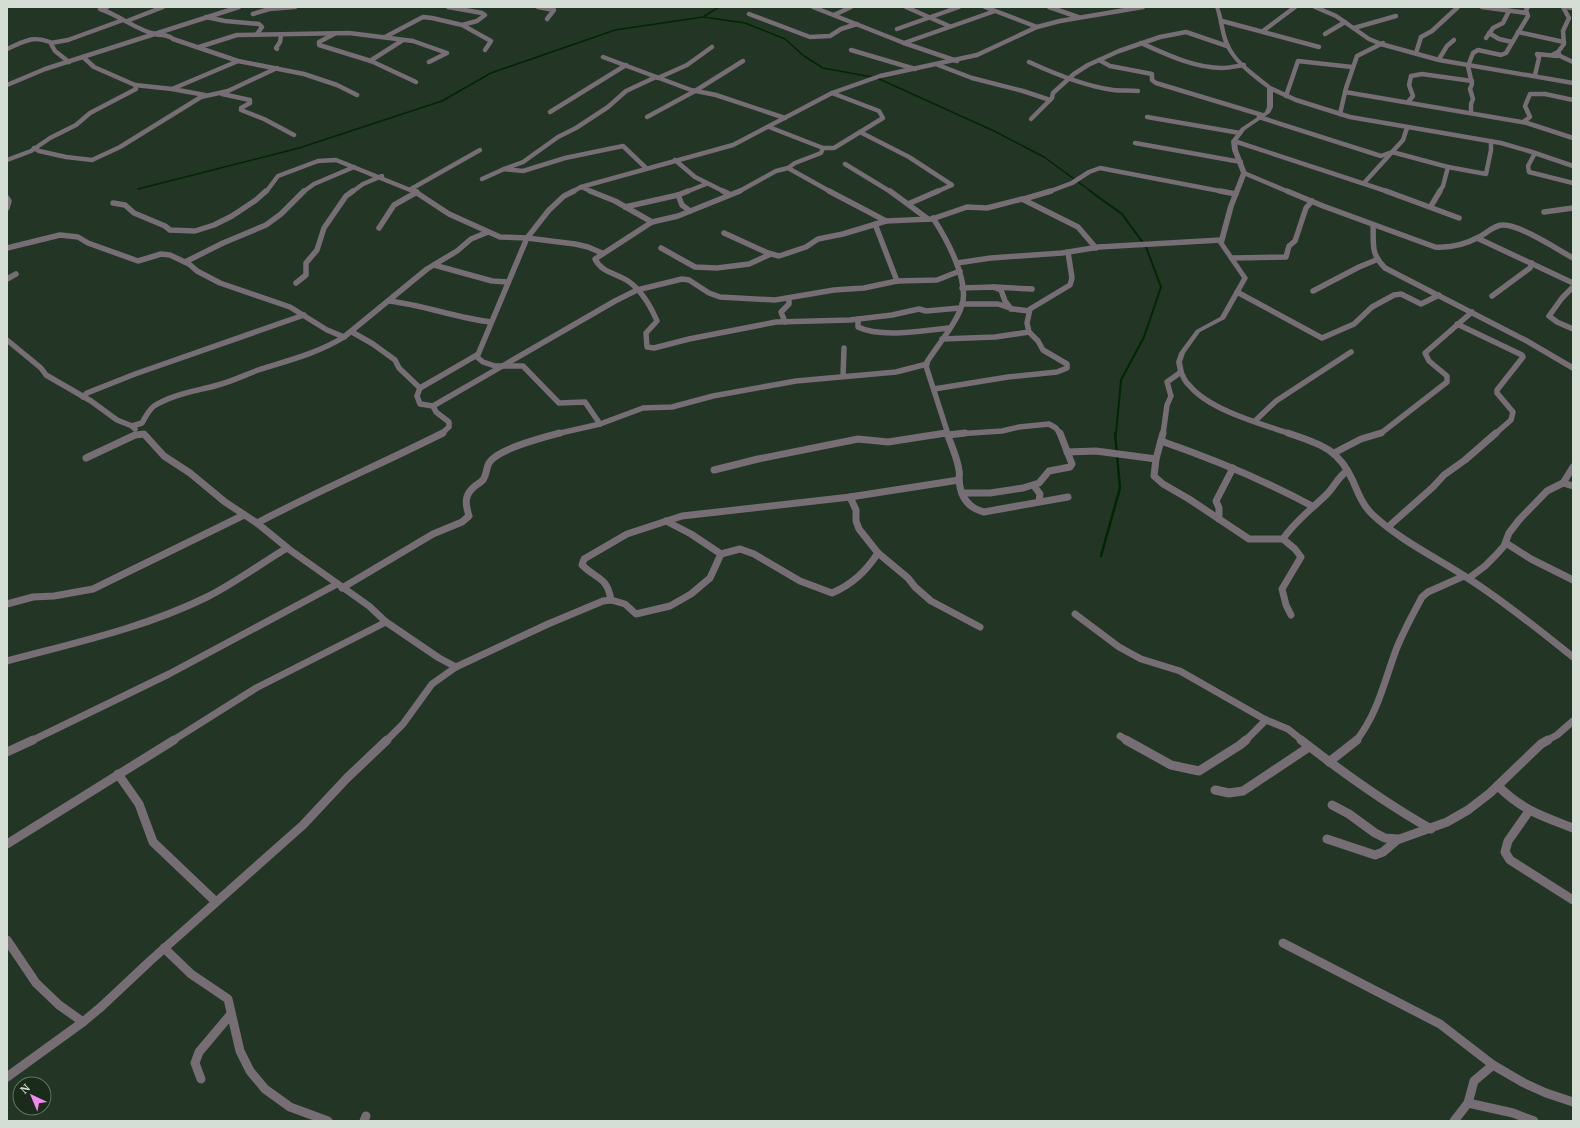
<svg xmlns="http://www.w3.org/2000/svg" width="1580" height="1128" viewBox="0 0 1580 1128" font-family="'PT Serif',serif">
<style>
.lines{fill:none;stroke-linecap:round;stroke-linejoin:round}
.stream-far2{stroke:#002604;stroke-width:1.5}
.stream-far1{stroke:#002604;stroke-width:2}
.stream{stroke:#002604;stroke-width:2.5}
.minor-far3{stroke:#766d75;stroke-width:4.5}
.minor-far2{stroke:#766d75;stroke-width:5.5}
.minor-far1{stroke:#766d75;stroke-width:7}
.minor{stroke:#766d75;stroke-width:9}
.tertiary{fill:#766d75;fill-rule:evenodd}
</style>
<rect width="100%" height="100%" fill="#233524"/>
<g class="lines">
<g class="stream-far2">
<path d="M703 17 745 23 785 39 804 56 823 68 872 77"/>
<path d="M877 78 994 131 1044 157 1092 192"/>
<path d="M138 189 299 148 442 101 491 73 615 30 703 17 719 7"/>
</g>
<path class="stream-far1" d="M1090 191 1122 214 1146 247 1161 287 1144 337 1121 380 1116 434"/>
<path class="stream" d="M1101 556 1120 488 1115 433"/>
<g class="minor-far3">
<path d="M107 7 100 9C119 15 136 30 155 34 163 36 167 34 173 39L238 61 304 74 337 85 357 95"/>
<path d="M538 7 554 10 547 19"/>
<path d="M813 7 904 43 957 61"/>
<path d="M906 7 949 26"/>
<path d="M985 7 1037 27"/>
<path d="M1049 7 1078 17"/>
<path d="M1315 7 1336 16 1369 39 1381 44 1439 60 1573 83"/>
<path d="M1482 7 1527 13"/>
<path d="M1565 7 1573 8"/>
<path d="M253 14 269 9 295 7"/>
<path d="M749 14 810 37 830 36 841 29 857 24"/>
<path d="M834 15 851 7"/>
<path d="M206 17 225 21 259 24 262 27 257 34"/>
<path d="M127 21 163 7"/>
<path d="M1222 21 1319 47"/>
<path d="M464 26 491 41 485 50"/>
<path d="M1354 28 1396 16"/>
<path d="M897 29 959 7"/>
<path d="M1263 31 1295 7"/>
<path d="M1518 32 1564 42"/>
<path d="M336 33 319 42V45L371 61 416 82"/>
<path d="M1489 33 1499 39 1512 42"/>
<path d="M1325 34 1345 22"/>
<path d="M385 37 423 17 432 18 462 25 477 21 485 15 482 13 448 7"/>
<path d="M1486 38 1493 28 1503 23 1509 11"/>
<path d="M51 43 68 40 123 20"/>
<path d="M904 43 995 11"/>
<path d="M1141 43C1166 54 1194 68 1222 68 1229 68 1237 66 1244 65"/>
<path d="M199 47 237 35 349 33 413 41 447 53 429 62"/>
<path d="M7 49C24 42 31 35 50 42L55 51 69 62"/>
<path d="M277 49 276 48 280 42 281 35"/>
<path d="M851 50 915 69"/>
<path d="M1558 52 1560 56 1573 62"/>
<path d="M1416 53 1421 37 1432 31 1458 7"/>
<path d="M1552 55 1558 52 1564 44 1563 31 1569 18 1563 7"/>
<path d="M603 57 691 90 716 95 785 118"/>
<path d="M1439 59 1447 46 1454 40"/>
<path d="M1099 60 1110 66 1152 74V80L1156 83 1262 115"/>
<path d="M370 61 403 40"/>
<path d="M1029 62C1055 74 1084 86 1113 90 1121 91 1130 90 1138 91"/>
<path d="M938 65 972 78 1023 91 1050 100"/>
<path d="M1535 75 1539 58 1537 54 1557 56"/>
<path d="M658 78 687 65 712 47"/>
<path d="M7 85 45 69 239 7"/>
<path d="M135 85 172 89"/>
<path d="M1270 88 1296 100 1350 117 1501 143 1532 152 1573 166"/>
<path d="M1345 92 1527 123 1573 138"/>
<path d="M222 94 250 100V103L241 108V110L264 119 294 135"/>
<path d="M205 95 172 89 238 61"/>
<path d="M1286 96 1298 61 1352 67"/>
<path d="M1408 102 1413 96 1409 85 1411 76 1422 74 1472 81"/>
<path d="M550 112 626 65"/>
<path d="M1471 113V104L1473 99 1470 89 1472 84 1468 66 1473 53 1478 50 1501 55 1506 53 1528 16 1526 10 1528 7"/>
<path d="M1340 114 1346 88 1357 56 1383 43"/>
<path d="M647 117 695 91 743 61"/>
<path d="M1147 117 1240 133"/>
<path d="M1259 117 1381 156 1392 152 1448 167"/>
<path d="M1031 119 1052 98 1053 93 1074 74 1088 65 1119 51 1160 37 1186 32 1227 46"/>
<path d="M1523 122 1530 117 1525 106 1530 94H1545L1573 100"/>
<path d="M769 127 823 148H834L883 118 879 111 832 93"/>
<path d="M860 132 909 157 952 185 936 192"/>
<path d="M1234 141 1389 192"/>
<path d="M1135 143 1241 162"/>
<path d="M34 148 39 151 66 157 92 160 120 147 201 97 228 91 277 68"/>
<path d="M1535 153 1528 166 1529 172 1573 183"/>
<path d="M7 160 31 151 50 138 76 125 90 113 136 89 135 85 94 67 83 57"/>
<path d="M675 160 695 177 725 192"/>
<path d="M845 164 891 192"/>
<path d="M788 168 831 192"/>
<path d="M504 169 523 162 558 137 576 128 608 107 626 91 656 77"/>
<path d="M1244 173 1289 192"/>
<path d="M482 179 504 169 523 171 565 158 623 146 646 168"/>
<path d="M1364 183 1403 140 1407 128"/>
<path d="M581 187 593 192"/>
<path d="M411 189 480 150"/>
<path d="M266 192 278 176 318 161 336 160 415 192"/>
<path d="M303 192 314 184 354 167"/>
<path d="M352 192 363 184 382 176"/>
<path d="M572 192 581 187 733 145 832 93 880 76 977 55 1037 27 1060 21 1143 7"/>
<path d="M686 192 706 184"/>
<path d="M738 192 776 171 788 168 795 163 821 153 823 148"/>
<path d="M1048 192 1072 183 1089 172 1100 168 1225 192"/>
<path d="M1439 192 1443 186 1448 167 1486 174 1491 150V141"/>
</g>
<g class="minor-far2">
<path d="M414 191 449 214 500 237 527 238 575 244 588 247 602 253"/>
<path d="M574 191 564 196 549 210 527 238 477 357 483 362 495 366H523L559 403 585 402 600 424"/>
<path d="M590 191 615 201 652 222"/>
<path d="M723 191 729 194"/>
<path d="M740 191 678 216 652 222 595 259C602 273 616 273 628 281 641 290 651 307 657 321L646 333 647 347 654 348 689 339 776 322 850 320 892 315 919 309 926 311 960 308"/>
<path d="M829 191 886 221"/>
<path d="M890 191 928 219"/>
<path d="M1220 191 1236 194"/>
<path d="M1287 191 1323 206 1435 247C1450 248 1466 244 1479 237 1487 233 1495 224 1504 225 1522 226 1557 249 1573 258"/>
<path d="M1386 191 1459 218"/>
<path d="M678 195 682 205 690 211"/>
<path d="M7 198 9 201 7 208"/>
<path d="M1024 199 1051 191"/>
<path d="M113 203 125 205 134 213 165 226 170 230 195 231 214 225 232 216 256 200 266 191"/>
<path d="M908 204 938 191"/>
<path d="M1431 206 1440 191"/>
<path d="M625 207 678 195 688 191"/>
<path d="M1544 212 1573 208"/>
<path d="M933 218C946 238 967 276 963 301 960 319 937 346 927 362L926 366 948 434"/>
<path d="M875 224 897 281"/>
<path d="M1373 225C1374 244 1370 253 1385 268L1525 340 1573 368"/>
<path d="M379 228 394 205 417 192"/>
<path d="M724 233 768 253 779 256 806 247 818 239 843 234 886 221 932 219 967 207 987 208 1022 199 1078 227 1096 248"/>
<path d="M1477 238 1573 283"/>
<path d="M7 248 60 235 78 237 88 243 138 261 161 254 170 255 189 264 197 271 220 283 290 307 327 330 344 337 427 269 457 251 471 239 488 232"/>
<path d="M661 248 695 267 717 268 749 264 771 254"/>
<path d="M1232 258 1286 257 1289 246 1295 241 1306 208 1312 201"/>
<path d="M185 262 223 243 266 225 281 214 304 191"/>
<path d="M957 263 991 258 1062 253 1099 247 1221 240"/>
<path d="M434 265 492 281 508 282"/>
<path d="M7 279 16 274"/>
<path d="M296 283 306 275V263L317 250 324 228 346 196 353 191"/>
<path d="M993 287 1001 290 1005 301 1011 309"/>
<path d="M1573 287 1562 298 1549 316 1557 322 1573 329"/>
<path d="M962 288 995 287 1032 289"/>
<path d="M1313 291 1359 267 1376 260"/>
<path d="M1237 292 1322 338 1354 324 1372 307 1394 295 1401 294 1421 304 1439 295"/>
<path d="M1492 296 1530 268 1532 263"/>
<path d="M389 301C424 305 456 318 491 322"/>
<path d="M962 304H998L1013 309 1029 311"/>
<path d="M858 319V327C880 338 923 331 948 328"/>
<path d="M785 322 781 312 789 304V298"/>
<path d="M1457 324 1522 355 1523 357 1497 390V393L1513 412 1511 420 1495 434"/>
<path d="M352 332 373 344 395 360 399 368 420 388 477 355"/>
<path d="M942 339 995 337 1029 332"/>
<path d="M7 340 41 368 46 375 91 401 117 420 132 426 135 429"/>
<path d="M843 376 844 348"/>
<path d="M420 388 417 396 420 404 433 406 615 301 637 290 682 279 689 280 709 293 720 297 775 300 834 290 864 288 897 281 937 280 960 271"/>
<path d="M934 389 1008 377 1057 372 1067 368V364L1043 350 1038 341 1029 332 1027 323 1030 309 1070 285 1072 278 1068 252"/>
<path d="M83 397 87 393 135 374 304 315"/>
<path d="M433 406 436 412 449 422V427L441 434"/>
<path d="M1255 421 1276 401 1351 352"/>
<path d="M132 426 142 423C146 416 148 411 154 406 173 394 197 391 218 385 233 381 247 374 261 369 290 360 318 353 344 337"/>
<path d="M556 434 600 424 643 408 672 407 713 396 796 381 896 372 927 364"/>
<path d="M940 434 947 433"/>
<path d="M956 434 1002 431 1019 427 1049 424 1056 428 1060 434"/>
<path d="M1163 434 1167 405 1171 396 1167 382 1181 372C1183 376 1185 382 1189 385 1209 410 1261 424 1291 434"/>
<path d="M1380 434 1447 382V376L1429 361 1425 353 1472 312"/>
</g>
<g class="minor-far1">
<path d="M947 433C951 445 957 457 959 470 960 473 959 476 959 479 960 496 968 508 984 512L1068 497"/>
<path d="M1163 433 1156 459 1154 476 1163 484 1189 499 1249 539H1283L1295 549 1301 557 1282 589 1286 605 1291 615"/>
<path d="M1288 433C1320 444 1338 448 1353 481 1358 493 1363 506 1373 515 1401 541 1437 558 1469 579 1505 602 1539 630 1573 657"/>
<path d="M948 435 965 433"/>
<path d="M1161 441C1213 459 1264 480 1312 506"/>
<path d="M1067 452 1096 451 1156 459"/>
<path d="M1334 453 1361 439 1381 433"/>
<path d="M86 458 135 435 144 434 164 456 190 473 225 502 257 523 290 550 369 606 386 622 439 658 456 667"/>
<path d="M714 470 758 459 858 439 888 442 946 433"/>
<path d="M1563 483 1573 486"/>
<path d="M1034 486 1040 494 1039 501"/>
<path d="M962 493H990L1023 488 1039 483 1049 471 1070 467 1072 464 1060 433"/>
<path d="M850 497 856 510V521L859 529 878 553 908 578 915 587 931 601 980 627"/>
<path d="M1219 519V508L1216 501 1233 468"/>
<path d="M257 523C318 491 381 464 443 433"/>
<path d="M1388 527 1433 487 1444 475 1465 460 1496 433"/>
<path d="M1283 539C1295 521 1312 509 1327 494 1334 487 1338 477 1347 471"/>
<path d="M1506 543 1531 559 1573 580"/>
<path d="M721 554 740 549 754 554 800 581 832 593C853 584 866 571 878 553"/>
<path d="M1469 578 1485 566 1496 555 1504 546 1509 533 1519 520 1547 491 1563 483 1573 467"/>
<path d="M342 588 433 534 462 522 469 516C465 503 464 495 475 486 478 484 481 482 483 480 487 474 486 468 489 463 497 449 545 437 560 433"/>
<path d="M611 600 625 604 636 614 670 606 691 594 710 578 721 554 691 534 666 521"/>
<path d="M7 604 33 597 54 596 93 589 244 515"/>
<path d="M1075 614 1119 647 1141 659 1180 671 1266 720 1288 729 1303 741"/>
<path d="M7 661C74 643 144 628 207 597 235 583 260 564 287 548"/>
<path d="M1120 736 1128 741"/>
<path d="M31 741 169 674 337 584"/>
<path d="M172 741 256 688 386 622"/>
<path d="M386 741 403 724 432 684 456 667 548 624 603 601 611 600C607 576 597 580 582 565L584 559 627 534 682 516 850 497 959 480"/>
<path d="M1245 741 1266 720"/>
<path d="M1356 741C1378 713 1384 682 1396 650 1403 632 1413 614 1422 597L1428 592 1464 576"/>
<path d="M1546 741 1557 735 1573 721"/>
</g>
<g class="minor">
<path d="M1126 740 1171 765 1199 771 1240 745 1246 740"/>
<path d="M1301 740C1342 772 1385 803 1431 829"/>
<path d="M7 752 33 740"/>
<path d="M1329 762 1357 740"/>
<path d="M118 774 139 804 153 842 216 902"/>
<path d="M1498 786C1522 810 1542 816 1573 828"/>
<path d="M1215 790 1229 793 1243 791 1309 747"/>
<path d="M1332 805 1349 814 1375 833 1385 838 1398 839"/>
<path d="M1529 811 1508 841 1505 852 1510 860 1573 900"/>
<path d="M1327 839 1375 855 1383 852 1397 840 1447 822 1468 810 1490 793 1541 744 1548 740"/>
<path d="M7 844 174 740"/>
<path d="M7 940 36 983 59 1005 83 1022"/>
<path d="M1283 943 1440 1024 1493 1065 1524 1083 1546 1093 1573 1102"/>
<path d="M164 948 191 974 228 999 240 1051 250 1071 265 1089 290 1107 328 1121"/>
<path d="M7 1077 83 1022 101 1007 150 961 303 825 347 778 387 740"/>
<path d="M201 1079 195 1063 199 1052 231 1014"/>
<path d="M1468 1103 1513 1113 1534 1121"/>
<path d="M364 1121 366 1116"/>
<path d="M1454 1121 1468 1103 1474 1081 1493 1065"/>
</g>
<path class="tertiary" d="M1215 7H1219C1224 19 1224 32 1229 43 1237 63 1258 74 1273 88V107L1270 113 1245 130 1237 141 1238 150 1247 173 1234 206 1224 243 1248 278 1225 319 1200 332 1185 353 1182 362 1184 372 1181 374 1178 372 1176 362 1179 353 1196 330 1220 317 1242 278 1218 243 1228 206 1241 173 1232 150 1231 141 1241 128 1265 112 1267 107V88C1252 77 1232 62 1224 43 1220 32 1219 19 1215 7Z"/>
</g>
<rect width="1580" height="1128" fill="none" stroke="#d4ded4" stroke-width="16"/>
<g transform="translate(32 1096) rotate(316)"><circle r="19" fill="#1a2b1a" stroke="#647364"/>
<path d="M0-3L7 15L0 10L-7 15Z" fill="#f389f1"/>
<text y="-6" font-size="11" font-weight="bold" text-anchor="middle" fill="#d4ded4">N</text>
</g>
</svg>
